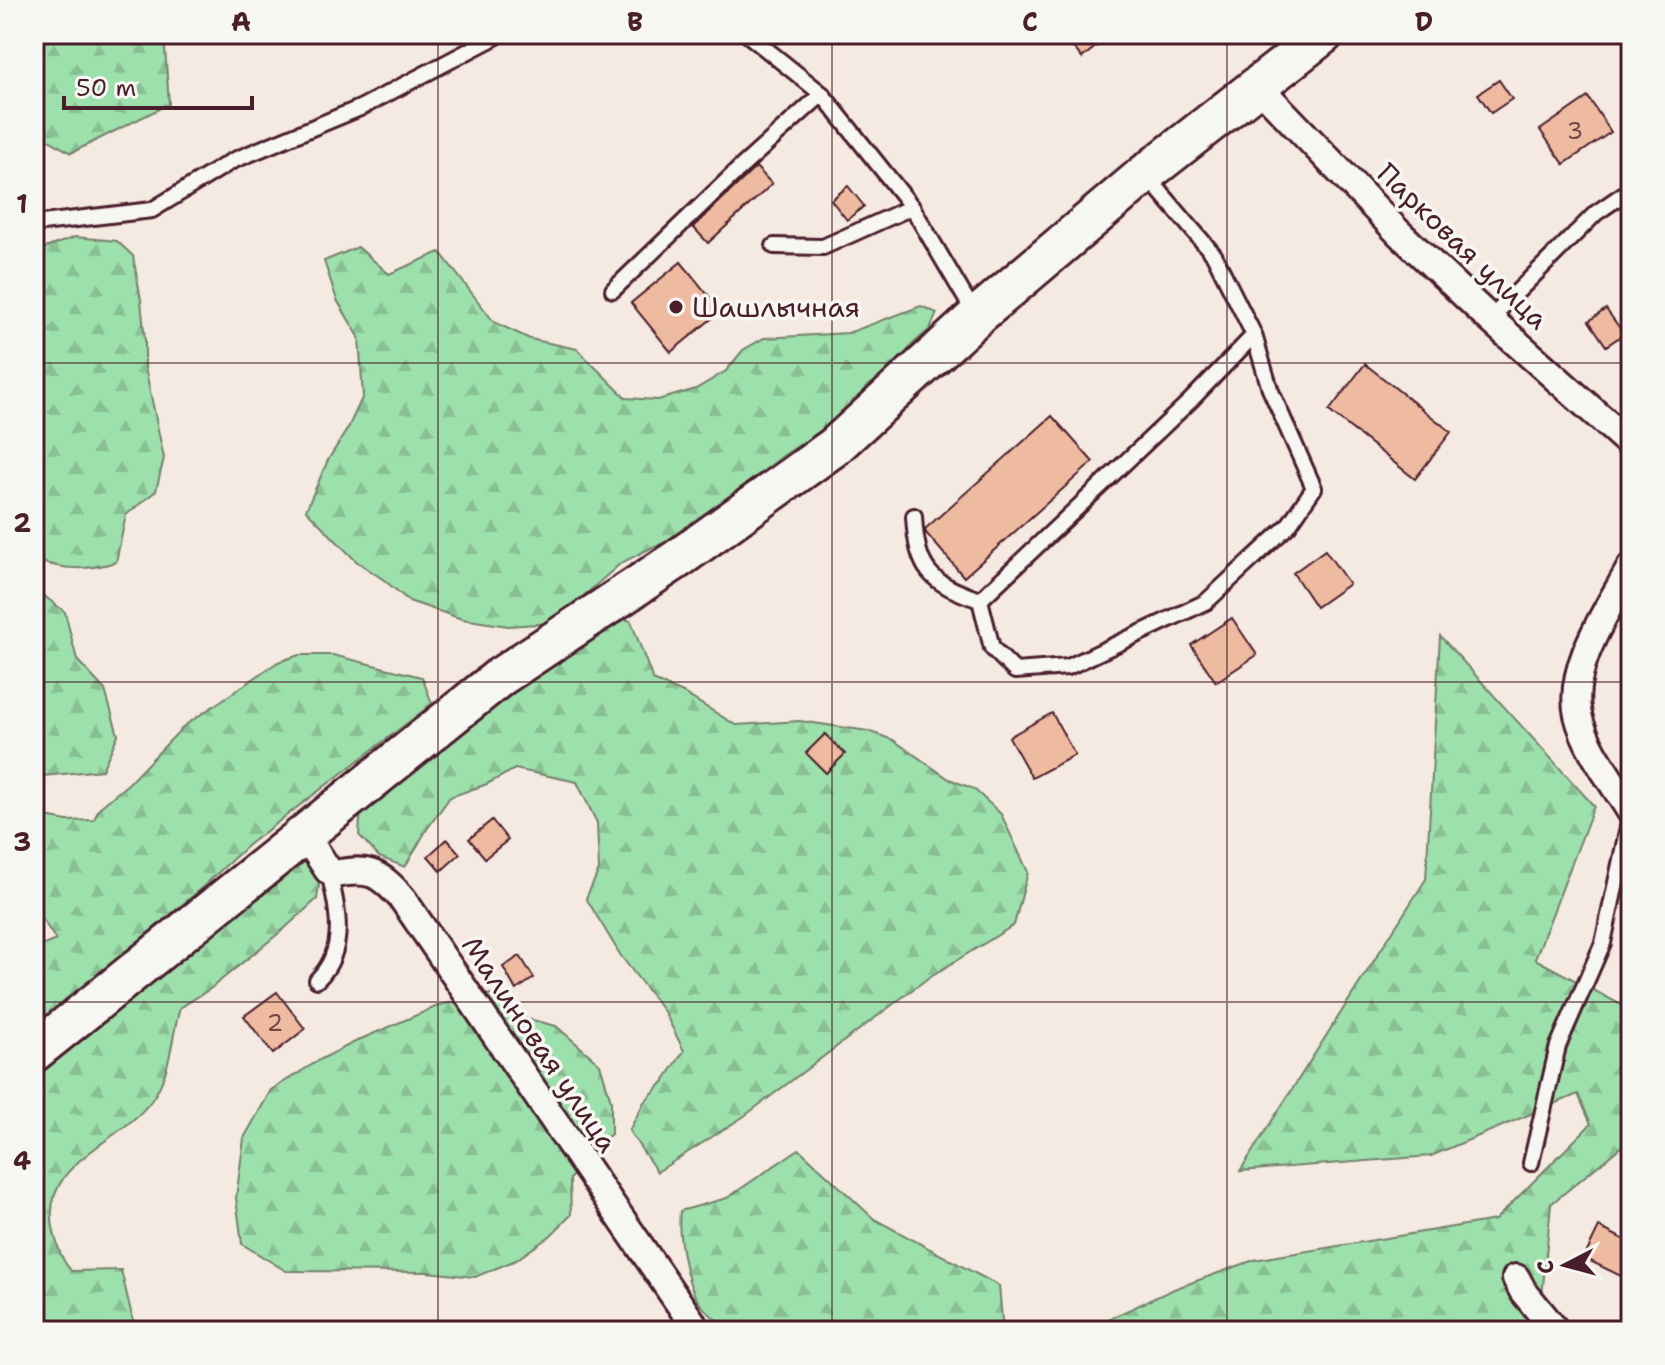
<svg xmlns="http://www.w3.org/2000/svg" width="1665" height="1365" viewBox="0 0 1665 1365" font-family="'Shantell Sans',sans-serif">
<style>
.forest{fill:url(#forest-firs);stroke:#73806b;stroke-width:2}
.building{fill:#efbba0;stroke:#4a1f2b;stroke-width:2}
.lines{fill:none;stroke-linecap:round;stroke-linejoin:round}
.service-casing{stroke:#4a1f2b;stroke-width:20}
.minor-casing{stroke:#4a1f2b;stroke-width:32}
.secondary-casing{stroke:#4a1f2b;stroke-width:44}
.service{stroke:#f6f6f2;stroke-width:14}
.minor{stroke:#f6f6f2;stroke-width:26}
.secondary{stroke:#f6f6f2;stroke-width:38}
.grid{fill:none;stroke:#4a1f2b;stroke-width:2;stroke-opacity:0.55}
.poi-dot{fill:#4a1f2b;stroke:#f6f6f2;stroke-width:3}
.labels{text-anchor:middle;stroke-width:7;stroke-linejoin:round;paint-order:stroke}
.number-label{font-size:24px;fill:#734648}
.street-label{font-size:28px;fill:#4a1f2b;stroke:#f6f6f2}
.poi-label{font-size:28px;fill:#4a1f2b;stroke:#f6f6f2;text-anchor:start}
.neatline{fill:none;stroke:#4a1f2b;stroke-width:3}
.grid-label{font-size:26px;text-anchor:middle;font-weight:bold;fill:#4a1f2b}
</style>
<defs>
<pattern id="forest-firs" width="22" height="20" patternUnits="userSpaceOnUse" patternTransform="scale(2)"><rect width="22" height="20" fill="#9ce0ab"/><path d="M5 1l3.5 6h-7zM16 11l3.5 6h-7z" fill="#88c093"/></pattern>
</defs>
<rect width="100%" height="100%" fill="#f5eae2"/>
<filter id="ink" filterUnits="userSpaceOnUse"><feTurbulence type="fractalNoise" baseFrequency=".0125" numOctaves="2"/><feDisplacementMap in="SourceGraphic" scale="16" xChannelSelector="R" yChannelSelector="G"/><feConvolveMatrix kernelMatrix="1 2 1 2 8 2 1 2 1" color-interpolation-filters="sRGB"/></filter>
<g filter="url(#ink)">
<g class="forest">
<path d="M34 34H164L169 104 71 153 34 131Z"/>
<path d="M75 237 117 241 133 256 141 300 145 341V367L164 458 156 491 126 515 116 562C85 571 65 570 34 560V252Z"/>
<path d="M358 247 389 274 440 252 494 322 530 339 577 349 626 398 658 400 696 389 726 371 743 350 764 338 848 333 921 306 937 313 930 329 914 343 880 384 852 404 822 430 784 455 715 508 686 536 655 546 621 563 553 623 508 626 462 619 409 601 384 580 356 561 306 510 328 460 348 428 363 396 359 337 337 300 324 261Z"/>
<path d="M34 588 65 612 77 660 105 690 118 735 102 770 34 777V648L43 645 34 626Z"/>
<path d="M614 616 631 621 653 680 683 693 736 725 800 721 868 731 893 740 949 779 974 789 1001 814 1028 872 1014 925 928 978 743 1117 657 1172 629 1131 644 1102 664 1081 684 1051 665 1013 621 956 586 898 599 870 597 823 577 782 515 769 487 784 450 797 427 829 405 867 379 857 359 835 361 802Z"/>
<path d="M1440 636 1594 806 1535 959 1631 1010V1142H1627L1551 1204 1539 1328 1545 1331H1083L1174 1289 1254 1260 1495 1220 1591 1124 1578 1094 1431 1156 1240 1171 1426 879Z"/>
<path d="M299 655H333L422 677 432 704 248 845 195 894 34 1028V949L56 940 39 914 34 915V815L67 821 94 820 99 808 128 784 184 726 278 662Z"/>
<path d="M302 854 323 857 317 899 284 929 210 989 180 1008C171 1039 171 1074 151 1101 119 1145 37 1162 54 1232 58 1248 61 1259 71 1271L121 1270 135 1329 34 1331V1067Z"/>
<path d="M491 994 524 1018 556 1026 600 1064 611 1101V1134L590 1151 570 1179 571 1215 550 1236 516 1260 475 1277 427 1272 286 1271 242 1244 236 1198 244 1138 271 1090 321 1059 361 1039 440 1005Z"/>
<path d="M799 1149 874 1219 999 1286 1003 1331H730C721 1323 709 1315 701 1305 686 1287 677 1234 680 1211L727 1198Z"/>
</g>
<g class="building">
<path d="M1062 34H1111L1082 58Z"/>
<path d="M1499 80 1512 99 1491 113 1478 94Z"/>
<path d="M1588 97 1611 132 1564 164 1540 130Z"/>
<path d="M756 167 772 184 708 243 693 227Z"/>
<path d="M848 186 864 206 847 220 831 200Z"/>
<path d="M681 262 721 311 671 352 631 303Z"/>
<path d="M1606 309 1624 334 1606 346 1589 321Z"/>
<path d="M1365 364 1451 432 1415 479 1329 411Z"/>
<path d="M1052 416 1093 462 964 577 926 533 925 529Z"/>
<path d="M1325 550 1349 584 1316 607 1293 573Z"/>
<path d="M1232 618 1257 655 1216 682 1191 645Z"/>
<path d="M1052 713 1075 755 1032 778 1009 737Z"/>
<path d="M825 734 845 754 826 773 806 753Z"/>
<path d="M492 820 508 840 485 858 469 839Z"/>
<path d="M447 839 460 854 441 871 428 856Z"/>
<path d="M520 956 534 978 516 990 503 967Z"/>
<path d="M277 992 305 1029 273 1054 244 1016Z"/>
<path d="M1599 1227 1631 1243V1281L1584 1258Z"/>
</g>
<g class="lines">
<defs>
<g id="service">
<path d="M747 34 822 94 912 207 976 316"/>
<path d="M34 224 152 210 232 161 360 108 501 34"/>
<path d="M774 246 823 247 912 207"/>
<path d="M613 290 740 168 822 94"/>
<path d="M1490 319 1596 213 1631 189"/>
<path d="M914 516C917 571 930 583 980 600L992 648 1015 671 1068 667 1206 602 1288 526 1314 488 1270 389 1254 335 1214 255 1146 175"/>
<path d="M980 600 1190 401 1254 335"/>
<path d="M317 980C348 950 338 907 328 870"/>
<path d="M1531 1163 1558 1046 1603 943 1631 813"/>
</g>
<g id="minor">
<path d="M1258 86 1399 233 1490 319 1631 445"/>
<path d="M1631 567C1609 608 1567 667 1578 715 1586 749 1613 782 1631 812"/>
<path d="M305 835 328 870 335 874C370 867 379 873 402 898L698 1331"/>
<path d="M1516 1278 1523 1291 1556 1331"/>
</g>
<path id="secondary" d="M34 1052 500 677 679 558 834 447 976 317 1145 174 1324 34"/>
</defs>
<use href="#service" class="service-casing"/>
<use href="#minor" class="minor-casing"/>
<use href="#secondary" class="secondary-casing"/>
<use href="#service" class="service"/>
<use href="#minor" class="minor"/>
<use href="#secondary" class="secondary"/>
</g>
</g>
<path class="grid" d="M438 34V1331M832 34V1331M1227 34V1331M34 363H1631M34 682H1631M34 1002H1631"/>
<circle class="poi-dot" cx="676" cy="307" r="8"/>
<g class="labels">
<g class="number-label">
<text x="1575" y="139">3</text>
<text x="275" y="1031">2</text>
</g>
<g class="street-label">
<text transform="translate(1463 246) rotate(44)" y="10">Парковая улица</text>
<text transform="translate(540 1044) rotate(56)" y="10">Малиновая улица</text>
</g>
<g class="poi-label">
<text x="692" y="317">Шашлычная</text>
</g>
</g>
<rect width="1665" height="1365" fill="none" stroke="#f6f6f2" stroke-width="88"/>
<g transform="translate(1565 1265) rotate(264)" stroke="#f6f6f2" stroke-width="6" paint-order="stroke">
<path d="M0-6L14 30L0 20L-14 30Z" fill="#4a1f2b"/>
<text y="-12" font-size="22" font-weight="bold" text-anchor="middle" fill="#4a1f2b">С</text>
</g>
<path d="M64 96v12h188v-12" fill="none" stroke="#4a1f2b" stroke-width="4"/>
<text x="76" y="96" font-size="24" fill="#4a1f2b" stroke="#f6f6f2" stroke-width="6" paint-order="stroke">50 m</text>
<rect x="44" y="44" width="1577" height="1277" class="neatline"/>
<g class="grid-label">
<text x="241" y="31">A</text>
<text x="635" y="31">B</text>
<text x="1030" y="31">C</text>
<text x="1424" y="31">D</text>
<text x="22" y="213">1</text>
<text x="22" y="532">2</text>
<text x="22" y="851">3</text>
<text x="22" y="1170">4</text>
</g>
</svg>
